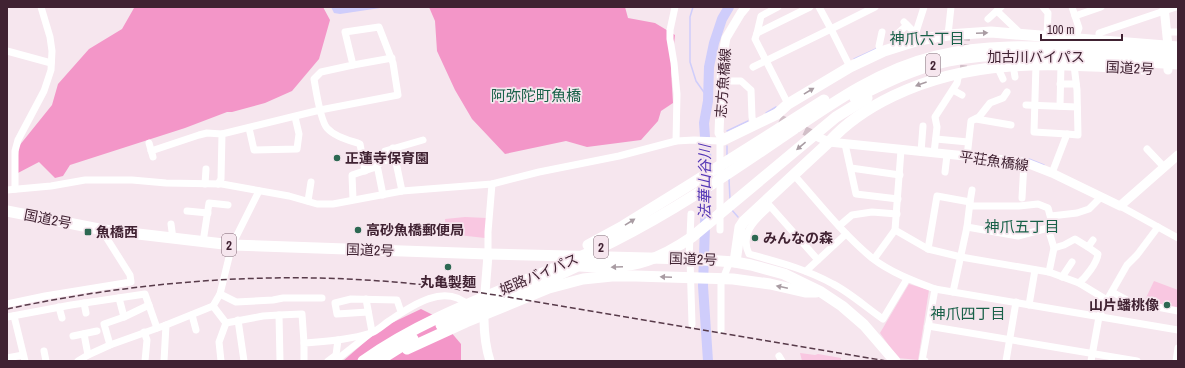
<svg xmlns="http://www.w3.org/2000/svg" width="1185" height="368" viewBox="0 0 1185 368" font-family="'Archivo Narrow','Noto Sans JP',sans-serif">
<style>
.green{fill:#f9c7e1}
.forest{fill:#f396c8}
.water{fill:#cfcdfb}
.lines{fill:none;stroke-linecap:round;stroke-linejoin:round}
.stream{stroke:#cfcdfb;stroke-width:1.5}
.river{stroke:#cfcdfb;stroke-width:10}
.minor-tunnel{stroke:#d2bfc8;stroke-width:7;stroke-dasharray:7 3.5;stroke-linecap:butt}
.major-tunnel{stroke:#d2bfc8;stroke-width:9;stroke-dasharray:9 4.5;stroke-linecap:butt}
.minor{stroke:#fff;stroke-width:7}
.major{stroke:#fff;stroke-width:9}
.highway{stroke:#fff;stroke-width:11}
.rail{stroke:#583b4a;stroke-width:1.5;stroke-dasharray:6 3;stroke-linecap:butt}
.oneway{fill:#a99ca3}
.poi-dot{fill:#2d6852;stroke:#f6e6ee;stroke-width:1.5}
.labels{text-anchor:middle;stroke-width:3.5;stroke-linejoin:round;paint-order:stroke}
.shield{fill:#f6e6ee;stroke:#775d6a;stroke-width:1}
.shield-label{font-size:13px;font-weight:bold;fill:#402232}
.street-label{font-size:14px;fill:#402232;stroke:#f6e6ee}
.poi-label{font-size:14px;font-weight:bold;fill:#402232;stroke:#f6e6ee;text-anchor:start}
.neighbourhood-label{font-size:15px;fill:#186048;stroke:#f6e6ee}
.water-label{font-size:15px;font-style:italic;fill:#5336b5;stroke:#f6e6ee}
</style>
<rect width="100%" height="100%" fill="#f6e6ee"/>
<g class="green">
<path d="M465 217 487 218 485 238 458 235H446L445 219Z"/>
<path d="M1154 281 1178 290V309L1144 302Z"/>
<path d="M909 284 929 290 918 360 898 358 880 333Z"/>
<path d="M800 353 815 355 818 354 841 358V360L847 361H802Z"/>
</g>
<g class="forest">
<path d="M138 7H323L330 20 319 59 292 91 265 103 232 112H227L185 128 70 165 63 176 55 178 39 162 16 174 19 146 52 105 58 84 89 49 122 29 134 8Z"/>
<path d="M429 7H625L628 18 655 23 675 35 671 71 673 103 661 111 658 121 641 140 587 147 566 141 505 154 472 119 455 90 437 51 435 21Z"/>
<path d="M421 309 439 318 461 344V361H343L381 328Z"/>
</g>
<path class="water" d="M331 7H387L340 14 334 13Z"/>
<g class="lines">
<g class="stream">
<path d="M693 7 690 17V62L696 81 708 98"/>
<path d="M854 59 878 48"/>
<path d="M766 113 776 107"/>
<path d="M727 131 748 121"/>
<path d="M727 146V156"/>
<path d="M1029 159 1044 165"/>
<path d="M729 179 730 200"/>
<path d="M731 209 738 217"/>
</g>
<path class="river" d="M708 361 703 286 707 166 704 123 708 101 709 67 714 43 722 19 729 7"/>
<path class="minor-tunnel" d="M963 72 967 33"/>
<path class="major-tunnel" d="M780 119 818 137"/>
<g class="minor">
<path d="M675 7 670 30V39L674 63 677 94 676 141"/>
<path d="M819 7 831 29 875 7"/>
<path d="M1043 7 1048 13 1047 36"/>
<path d="M1072 7 1079 28 1075 39"/>
<path d="M997 11 1021 34"/>
<path d="M1075 16 1101 7"/>
<path d="M988 19 1001 7"/>
<path d="M904 22 913 31 916 32"/>
<path d="M1167 32H1178"/>
<path d="M757 33 761 16 778 7"/>
<path d="M897 34 907 25"/>
<path d="M948 35 951 7"/>
<path d="M919 40 916 32 924 7"/>
<path d="M1099 42V33L1176 7"/>
<path d="M7 51 51 63"/>
<path d="M881 52 879 46 882 32"/>
<path d="M1036 64 1034 132 1067 134"/>
<path d="M353 65 392 58"/>
<path d="M1013 65 1015 77"/>
<path d="M997 66 1003 79"/>
<path d="M753 67 831 29 850 67"/>
<path d="M721 81H741L751 90 752 117 754 126"/>
<path d="M1060 84H1076"/>
<path d="M953 90 962 95"/>
<path d="M788 104 755 39 757 33 810 7"/>
<path d="M1026 105 1077 107"/>
<path d="M1060 106 1061 64"/>
<path d="M976 119 1011 125"/>
<path d="M249 128 254 150 297 149 299 134 295 117"/>
<path d="M936 139 968 142"/>
<path d="M149 143 153 157"/>
<path d="M845 144 856 194 898 199"/>
<path d="M393 148 402 191"/>
<path d="M1147 149 1164 167"/>
<path d="M151 151 199 135 207 133 222 134"/>
<path d="M921 152 923 126"/>
<path d="M934 153 937 127 935 117 957 83 959 73"/>
<path d="M967 157 971 121 979 117 990 103 1003 98 1007 92"/>
<path d="M376 167 378 170 383 195"/>
<path d="M851 168 900 175"/>
<path d="M945 172 947 155"/>
<path d="M1052 173 1067 134 1078 135 1077 90 1074 65"/>
<path d="M794 175C819 203 843 234 872 258 890 272 913 281 935 289L1178 330"/>
<path d="M205 184 206 169"/>
<path d="M218 184 221 179 222 134 320 110 398 95 393 63 379 27 345 32 353 65 321 72 314 79C316 90 320 120 327 128 335 137 349 140 360 144L365 171"/>
<path d="M15 189V151L18 140 44 91 51 70 52 51 50 37 41 7"/>
<path d="M7 190 51 186 85 180H132L166 183 222 184 289 196 317 204H333L402 191 492 184 539 172 619 156 676 141 694 140 720 141 723 140"/>
<path d="M1022 198 1024 162"/>
<path d="M353 199 352 175 376 167 382 161 387 160 385 151 423 140"/>
<path d="M308 201 311 182"/>
<path d="M970 202 972 190"/>
<path d="M970 206H1019L1038 204 1048 208 1052 223 1051 226 1048 228"/>
<path d="M1120 206 1178 238"/>
<path d="M187 211 208 213"/>
<path d="M1051 216 1077 213 1089 209 1101 197"/>
<path d="M171 224 173 239"/>
<path d="M839 226 852 215 872 212 897 214"/>
<path d="M967 227 1018 236 1048 228 1054 248 1049 272"/>
<path d="M720 230V141"/>
<path d="M895 230 928 249 961 257 1049 272 1079 283 1107 300"/>
<path d="M203 242 209 203 228 205"/>
<path d="M1054 248 1064 245 1075 239 1088 247 1093 240"/>
<path d="M928 249 937 196 970 202 967 227 953 292"/>
<path d="M488 254V232L492 184"/>
<path d="M689 259 691 214"/>
<path d="M690 259 692 324"/>
<path d="M874 259 895 230 901 150"/>
<path d="M818 260 770 206C756 219 739 233 749 254 778 262 806 269 833 284 849 292 867 308 883 319L907 279"/>
<path d="M806 271 846 234"/>
<path d="M1062 277 1072 262"/>
<path d="M1079 283C1086 277 1097 263 1098 254L1088 247"/>
<path d="M1112 292 1131 302 1178 311"/>
<path d="M220 294 236 302 273 300 283 298H322"/>
<path d="M119 298 124 317"/>
<path d="M84 303 86 313"/>
<path d="M7 304 45 296 131 282 130 275 106 237 104 230"/>
<path d="M1029 305 1035 270"/>
<path d="M213 306 226 323 263 316 279 315 280 361"/>
<path d="M59 307 62 318"/>
<path d="M368 312 337 314 335 303 351 299 397 300 401 312"/>
<path d="M192 315 196 330"/>
<path d="M279 315 302 314 304 343"/>
<path d="M14 316 25 361"/>
<path d="M7 317 71 305 145 294 157 328"/>
<path d="M238 320 244 361"/>
<path d="M928 326 1137 361"/>
<path d="M721 330V284L730 261"/>
<path d="M144 332 147 340 145 361"/>
<path d="M84 334 88 355"/>
<path d="M73 336 97 331"/>
<path d="M110 345 104 324 124 317 149 305"/>
<path d="M44 351 46 361"/>
<path d="M779 356 782 361"/>
<path d="M7 358 23 355"/>
<path d="M78 361 88 355 110 345 166 325 213 306 220 294 232 245 259 191"/>
<path d="M164 361 166 325"/>
<path d="M221 361 219 342 226 323"/>
<path d="M304 361V343C326 341 349 340 371 333 377 331 383 325 389 321 411 306 445 282 469 306"/>
<path d="M328 361 336 355 338 340"/>
<path d="M335 361 372 332 366 299"/>
<path d="M925 361H922L935 289"/>
<path d="M1006 361 1016 302"/>
<path d="M1091 361 1099 317 1107 300 1127 265 1137 255 1158 227"/>
<path d="M1176 361 1178 348"/>
</g>
<g class="major">
<path d="M1164 7 1168 46V70"/>
<path d="M818 137 829 142 1024 162 1052 173 1120 206 1178 155"/>
<path d="M723 140 719 133 722 58 726 38 741 13 746 7"/>
<path d="M488 254C486 289 479 327 490 361"/>
</g>
<g class="highway">
<path d="M855 98C885 83 915 68 948 61 994 52 1041 54 1087 57 1117 59 1148 62 1178 64"/>
<path d="M723 140 777 114 788 104 850 67 884 51 919 40 948 35 991 32 1178 47"/>
<path d="M7 211 104 230 232 245 488 254 689 259 735 262 751 265 784 274 821 292 842 306 864 325 895 361"/>
<path d="M588 245 623 226 691 184 824 100"/>
<path d="M735 262 740 227 744 221 829 142C847 122 868 108 893 96 976 56 1056 64 1146 69"/>
<path d="M580 266C626 270 653 264 692 237L836 117 867 98"/>
<path d="M441 325 554 277 595 258"/>
<path d="M407 349 466 322 549 288 583 279 612 276H635L733 279 770 284 805 292H816"/>
<path d="M363 361C439 307 531 283 614 241 672 212 725 176 778 140 828 106 877 70 936 56 985 44 1034 46 1084 49 1115 52 1147 53 1178 56"/>
<path d="M378 361 413 339"/>
</g>
<path class="rail" d="M7 309C134 282 264 271 394 282 432 285 470 291 508 297L887 361"/>
</g>
<defs><path id="oneway-solid" d="M-6-.8H1V-3.2L6.5 0L1 3.2V.8H-6Z"/></defs>
<g class="oneway">
<use href="#oneway-solid" transform="translate(982 33) rotate(-2)"/>
<use href="#oneway-solid" transform="translate(921 84) rotate(160)"/>
<use href="#oneway-solid" transform="translate(809 91) rotate(-31)"/>
<use href="#oneway-solid" transform="translate(801 146) rotate(140)"/>
<use href="#oneway-solid" transform="translate(630 222) rotate(-32)"/>
<use href="#oneway-solid" transform="translate(617 267) rotate(177)"/>
<use href="#oneway-solid" transform="translate(666 277) rotate(-178)"/>
<use href="#oneway-solid" transform="translate(782 287) rotate(-168)"/>
</g>
<g class="poi-dot">
<circle cx="337" cy="158" r="4"/>
<circle cx="358" cy="230" r="4"/>
<rect x="84" y="228" width="8" height="8" rx="2"/>
<circle cx="755" cy="238" r="4"/>
<circle cx="448" cy="267" r="4"/>
<circle cx="1167" cy="305" r="4"/>
</g>
<g class="labels">
<g class="shield">
<rect x="926" y="54" width="14" height="22" rx="3"/>
<rect x="222" y="234" width="14" height="22" rx="3"/>
<rect x="594" y="236" width="14" height="22" rx="3"/>
</g>
<g class="shield-label">
<text x="933" y="70">2</text>
<text x="229" y="250">2</text>
<text x="601" y="252">2</text>
</g>
<g class="street-label">
<text x="1036" y="62">加古川バイパス</text>
<text transform="translate(1130 68) rotate(3)" y="5">国道2号</text>
<text transform="translate(723 83) rotate(-86)" y="5">志方魚橋線</text>
<text transform="translate(994 161) rotate(8)" y="5">平荘魚橋線</text>
<text transform="translate(48 219) rotate(11)" y="5">国道2号</text>
<text transform="translate(370 250) rotate(2)" y="5">国道2号</text>
<text transform="translate(693 259) rotate(2)" y="5">国道2号</text>
<text transform="translate(539 274) rotate(-23)" y="5">姫路バイパス</text>
</g>
<g class="poi-label">
<text x="345" y="163">正蓮寺保育園</text>
<text x="366" y="235">高砂魚橋郵便局</text>
<text x="96" y="237">魚橋西</text>
<text x="763" y="243">みんなの森</text>
<text x="448" y="287" text-anchor="middle">丸亀製麺</text>
<text x="1159" y="310" text-anchor="end">山片蟠桃像</text>
</g>
<g class="neighbourhood-label">
<text x="927" y="44">神爪六丁目</text>
<text x="536" y="101">阿弥陀町魚橋</text>
<text x="1022" y="232">神爪五丁目</text>
<text x="968" y="319">神爪四丁目</text>
</g>
<g class="water-label">
<text transform="translate(705 182) rotate(-90)" y="5">法華山谷川</text>
</g>
</g>
<rect width="1185" height="368" fill="none" stroke="#402232" stroke-width="16"/>
<path d="M1041 34v6h81v-6" fill="none" stroke="#402232" stroke-width="2"/>
<text x="1047" y="34" font-size="12" fill="#402232" stroke="#f6e6ee" stroke-width="3" paint-order="stroke">100 m</text>
</svg>
